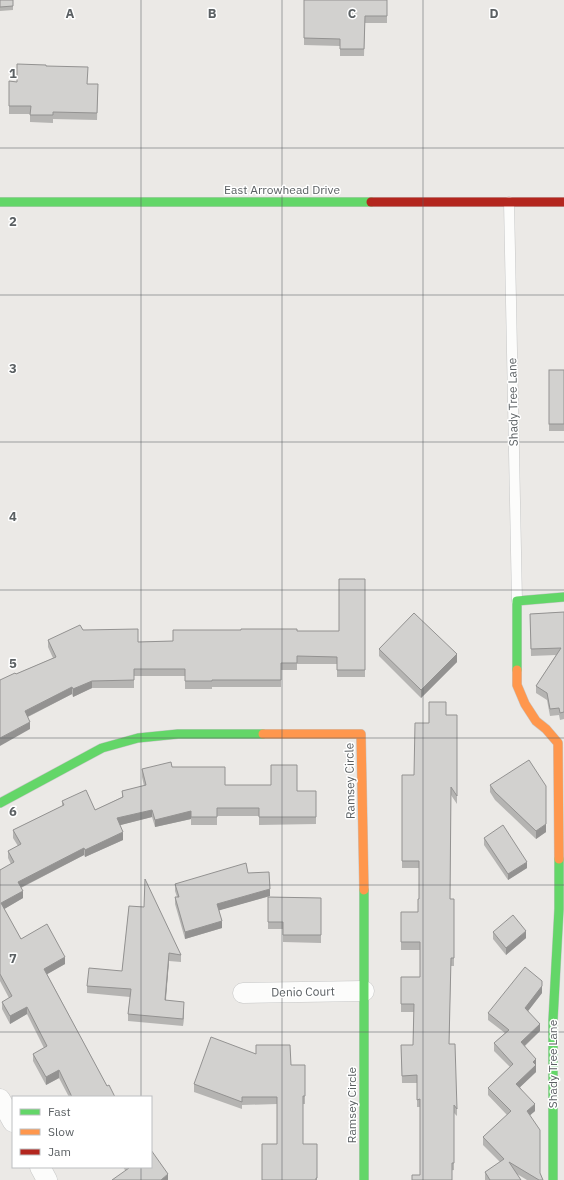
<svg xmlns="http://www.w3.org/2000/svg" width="564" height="1180" viewBox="0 0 564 1180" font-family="'IBM Plex Sans',sans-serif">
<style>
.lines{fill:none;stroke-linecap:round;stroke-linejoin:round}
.lane-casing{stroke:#c6c7c7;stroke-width:11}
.street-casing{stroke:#c6c7c7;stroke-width:21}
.fast-casing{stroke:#c6c6c6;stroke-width:10}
.slow-casing{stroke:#c6c6c6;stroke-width:10}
.jam-casing{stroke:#c6c6c6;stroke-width:10}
.lane{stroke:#fcfcfb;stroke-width:10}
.street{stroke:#fcfcfb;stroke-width:20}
.fast{stroke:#63d668;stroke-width:9}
.slow{stroke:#ff974d;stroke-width:9}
.jam{stroke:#b3261e;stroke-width:9}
.wall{fill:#b5b4b2}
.shaded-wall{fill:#939291}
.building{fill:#d2d1cf;stroke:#939291}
.grid{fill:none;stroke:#5b6063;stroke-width:1;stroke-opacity:0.55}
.labels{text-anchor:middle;stroke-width:3;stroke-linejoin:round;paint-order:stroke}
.street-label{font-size:12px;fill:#5b6063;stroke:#fff}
.grid-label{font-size:13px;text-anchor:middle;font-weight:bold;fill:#5b6063;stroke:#fff;stroke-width:3;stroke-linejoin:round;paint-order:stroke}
</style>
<rect width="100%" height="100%" fill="#ebe9e6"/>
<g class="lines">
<defs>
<path id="lane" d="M509 202 517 601"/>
<g id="street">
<path d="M243 993 364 991"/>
<path d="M0 1099 13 1122"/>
<path d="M40 1167 47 1180"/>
</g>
<g id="fast">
<path d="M0 202H371"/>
<path d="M517 670V601L564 597"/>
<path d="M0 803 102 748 138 738 178 734H263"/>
<path d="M364 890V1180"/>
<path d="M553 1180V1020L559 909V859"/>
</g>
<g id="slow">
<path d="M517 670V685L525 704 536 721 546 729 558 743 559 859"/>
<path d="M263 734H361L364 890"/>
</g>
<path id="jam" d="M371 202H564"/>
</defs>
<use href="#lane" class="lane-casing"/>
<use href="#street" class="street-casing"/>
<use href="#fast" class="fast-casing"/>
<use href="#slow" class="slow-casing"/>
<use href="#jam" class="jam-casing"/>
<use href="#lane" class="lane"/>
<use href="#street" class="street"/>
<use href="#fast" class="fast"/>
<use href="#slow" class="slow"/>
<use href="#jam" class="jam"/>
</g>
<g class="wall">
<path d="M0 0 13 6V10L0 11Z"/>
<path d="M304 0H387V23H365L364 56H340V46L304 45Z"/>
<path d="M46 66 87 84H98L97 120 53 119V123L30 122V114H9V81L17 82Z"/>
<rect x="549" y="370" width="15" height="61"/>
<path d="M365 579V677H337V664H297V670H281V687H212V689H185V676H134V688H92L73 697 72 694 28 717 30 729 16 674 53 658 48 647V640L83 630 138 642 173 641 297 631H339Z"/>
<path d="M564 612V719L560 720 559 715 550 716 547 700 536 693V686L556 655 531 656 530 614Z"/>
<path d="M379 649 457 662 421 698 379 656Z"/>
<path d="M446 715H457V804L451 795 450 899H454V966H451L449 1044 457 1109V1116L454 1113V1170L420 1175V1107H417V1083H402L401 1045H413L414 1012H401V977H420V950H401V912H418L419 899V868H402V775H414L429 723Z"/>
<path d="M172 767 225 785 297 791H316V824L259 825V816H217V825H191V819L155 827 152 817 120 825 123 840 85 857 84 855 21 888 23 898 4 909 21 939 65 964 47 974 107 1086 115 1097H69L59 1078 46 1085 33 1061V1054L44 1048 27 1014 10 1024 2 1009V1002L9 998 0 981V870L11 864 8 858V851L18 846 13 838V830L62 806V801L95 810 122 797V791L144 786 142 777V769Z"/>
<path d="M490 785 546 832 536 839 495 800 490 792Z"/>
<path d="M484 838 527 868 508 880 484 845Z"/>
<path d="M248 873 270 896 219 910 222 928 185 939 175 904V897H177L175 891V884Z"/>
<path d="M268 897 321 898V943L283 942V929H268Z"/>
<path d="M129 906 181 955V962L169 961 166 1000 184 1009 183 1026 128 1021V1014L130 997 87 993V986L122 971Z"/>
<path d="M493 932 526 938 506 955 493 939Z"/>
<path d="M542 993 528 1011 540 1031 525 1046 536 1066V1072L520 1087 535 1111 530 1115 540 1173 543 1180H527L517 1174 521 1180H485V1172L500 1162 483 1145V1137L507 1115 488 1095V1088L510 1067 494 1051V1043L505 1033 488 1020V1013Z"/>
<path d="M256 1054 291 1065H305V1104H303V1144H317V1180H262L277 1144V1104L242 1105V1109L194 1092V1084Z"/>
<path d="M123 1167H151L168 1180 125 1170Z"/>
</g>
<g class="shaded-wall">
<path d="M457 654V662L421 698V690Z"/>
<path d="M92 681V688L73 697V689Z"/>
<path d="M72 687V694L25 718V711Z"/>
<path d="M30 722V729L0 746V738Z"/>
<path d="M152 810V817L117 826V818Z"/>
<path d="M191 811V819L155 827V820Z"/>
<path d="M546 824V832L536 839V831Z"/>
<path d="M123 832V840L85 857V850Z"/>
<path d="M84 848V855L18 889V882Z"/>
<path d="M527 862V868L508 880V874Z"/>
<path d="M270 889V896L217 911V904Z"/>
<path d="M23 891V898L1 911V903Z"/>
<path d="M222 921V928L185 939V932Z"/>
<path d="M526 931V938L506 955V948Z"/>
<path d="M169 953V961L165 1007V1000Z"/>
<path d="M65 957V964L44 976V969Z"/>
<path d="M542 981V993L525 1015V1008Z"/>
<path d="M184 1002V1009L183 1026V1019Z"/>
<path d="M27 1007V1014L10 1024V1016Z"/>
<path d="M540 1024V1031L521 1049V1042Z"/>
<path d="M536 1059V1072L516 1091V1084L533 1062Z"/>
<path d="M59 1070V1078L46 1085V1077Z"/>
<path d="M535 1104V1111L527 1118V1111Z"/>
<path d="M168 1174V1180H161Z"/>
</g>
<g class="building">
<path d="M0 0H13V6L0 7Z"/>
<path d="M304 0H387V16H365L364 49H340V39L304 38Z"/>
<path d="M17 64 46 65V66L88 67 87 84H98L97 113 53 112V115H30L31 106H9V81L17 82Z"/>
<rect x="549" y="370" width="15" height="54"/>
<path d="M339 579H365V670H337V657L297 656V663H281V680H212V681H185V669H134V680L92 681 73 689 72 687 25 711 30 722 0 738V680L15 673 16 674 56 657 48 640 80 625 83 630 138 629V642L173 641V630H241V629H297V631H339Z"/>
<path d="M564 612V712L560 713 559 708 550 709 547 693 536 686 561 648 531 649 530 614Z"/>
<path d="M414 613 457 654 421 690 379 649Z"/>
<path d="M429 702H446V715H457V796L451 787 450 899H454V958H451L449 1044H455L457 1109 454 1105V1163H452V1180H412V1175H420V1099L417 1100V1075L402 1076 401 1045H413L414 1004H401V977H420V942H401V912H418V899H419V861H402V775H414L415 723H429Z"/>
<path d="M529 760 546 786V824L536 831 495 792 490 785Z"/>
<path d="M171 762 172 767H225V785H271V765H297V791H316V817H259V808H217V817H191V811L155 820 152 810 117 818 123 832 85 850 84 848 18 882 23 891 1 903 21 939 47 924 65 957 44 969 107 1086 109 1085 115 1097H72L59 1070 46 1077 33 1054 47 1046 27 1007 10 1016 2 1002 12 996 0 974V870L14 862 8 851 21 844 13 830 64 805 62 801 86 790 95 810 123 797 122 791 146 785 142 769Z"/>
<path d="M503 825 527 862 508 874 484 838Z"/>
<path d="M246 863 248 873 269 872 270 889 217 904 222 921 185 932 175 897H179L175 884Z"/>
<path d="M145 879 181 955 169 953 165 1000 184 1002 183 1019 128 1014 131 989 87 986 89 968 122 971 129 906 144 907Z"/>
<path d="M268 897 321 898V935H283V922H268Z"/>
<path d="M513 915 526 931 506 948 493 932Z"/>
<path d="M525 967 542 981V986L525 1008 540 1024 521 1042 536 1059 533 1062 536 1065 516 1084 535 1104 527 1111 540 1130V1173L543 1180H539L509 1162 521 1180H490L485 1172 504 1159 483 1137 511 1111 488 1088 513 1064 494 1043 509 1030 488 1013Z"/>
<path d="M211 1037 256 1054V1045H290L291 1065H305V1096H303V1144H317V1178H316V1180H262V1144H277V1097H242V1102L194 1084Z"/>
<path d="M151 1150 168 1174 161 1180H112L129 1168 128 1167H151Z"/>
</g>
<path class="grid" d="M141 0V1097M282 0V1180M423 0V1180M0 148H564M0 295H564M0 442H564M0 590H564M0 738H564M0 885H564M0 1032H564M141 1167V1180"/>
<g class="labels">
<g class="street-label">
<text x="282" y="194">East Arrowhead Drive</text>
<text transform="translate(513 402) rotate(-91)" y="4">Shady Tree Lane</text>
<text transform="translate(350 781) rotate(-91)" y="4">Ramsey Circle</text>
<text transform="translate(303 992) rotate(-1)" y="4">Denio Court</text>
<text transform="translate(553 1064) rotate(-90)" y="4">Shady Tree Lane</text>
<text transform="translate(352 1105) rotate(-90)" y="4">Ramsey Circle</text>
</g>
</g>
<g class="grid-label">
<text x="70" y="18">A</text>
<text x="212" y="18">B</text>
<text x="352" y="18">C</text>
<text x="494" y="18">D</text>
<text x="13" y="78">1</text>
<text x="13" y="226">2</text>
<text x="13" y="373">3</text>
<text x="13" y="521">4</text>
<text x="13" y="668">5</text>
<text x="13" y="816">6</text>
<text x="13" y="963">7</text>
</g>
<rect x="12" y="1096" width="140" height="72" fill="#ffffff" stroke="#bdbfc1"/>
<rect x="20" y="1109" width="20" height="6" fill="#63d668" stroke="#bdbfc1"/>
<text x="48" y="1116" font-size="12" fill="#5b6063">Fast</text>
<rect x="20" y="1129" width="20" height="6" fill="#ff974d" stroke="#bdbfc1"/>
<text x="48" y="1136" font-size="12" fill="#5b6063">Slow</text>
<rect x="20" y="1149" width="20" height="6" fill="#b3261e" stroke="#bdbfc1"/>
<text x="48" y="1156" font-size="12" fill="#5b6063">Jam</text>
</svg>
